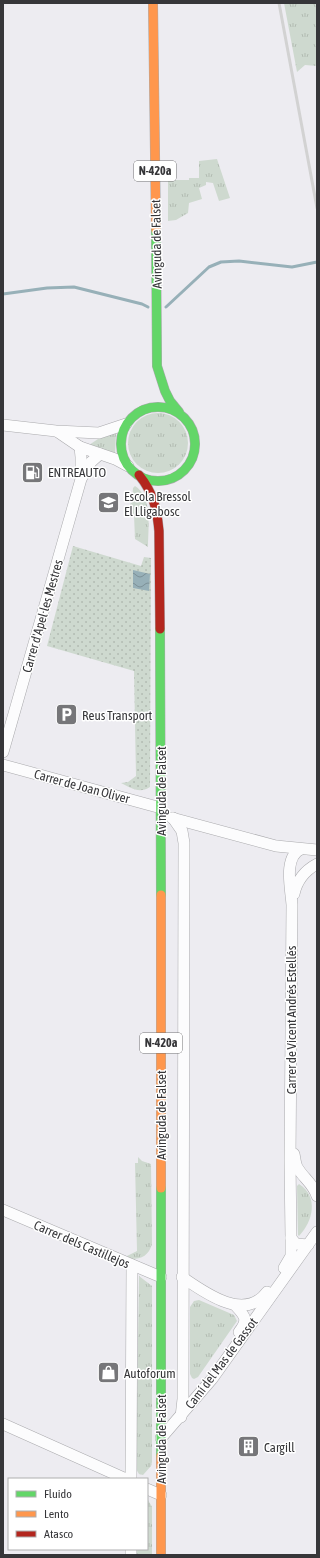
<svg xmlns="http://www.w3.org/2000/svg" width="320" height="1558" viewBox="0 0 320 1558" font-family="'Asap Condensed',sans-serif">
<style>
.grass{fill:url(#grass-tufts)}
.garden{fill:url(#garden-dots)}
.water{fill:url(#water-waves)}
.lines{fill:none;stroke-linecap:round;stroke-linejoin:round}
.stream{stroke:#97b0b8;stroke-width:3}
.street-casing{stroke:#aaaaad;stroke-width:12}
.fast-casing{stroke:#aaaaad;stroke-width:10}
.slow-casing{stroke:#aaaaad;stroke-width:10}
.jam-casing{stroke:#aaaaad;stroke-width:10}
.street{stroke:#fcfcfd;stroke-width:11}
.fast{stroke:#63d668;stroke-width:9}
.slow{stroke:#ff974d;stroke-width:9}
.jam{stroke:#b3261e;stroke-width:9}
.rail{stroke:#d2d2d2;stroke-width:3}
.labels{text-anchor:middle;stroke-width:3;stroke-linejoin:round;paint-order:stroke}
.shield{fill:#fff;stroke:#727274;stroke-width:1}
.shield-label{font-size:12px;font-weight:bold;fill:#363639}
.street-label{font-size:13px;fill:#363639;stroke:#fff}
.poi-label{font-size:13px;fill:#363639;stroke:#fff;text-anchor:start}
</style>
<defs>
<pattern id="grass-tufts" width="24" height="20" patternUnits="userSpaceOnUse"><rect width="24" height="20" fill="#ced9cf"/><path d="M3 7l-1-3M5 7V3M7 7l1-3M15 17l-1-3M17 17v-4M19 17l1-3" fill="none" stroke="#b2bbb2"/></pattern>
<pattern id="garden-dots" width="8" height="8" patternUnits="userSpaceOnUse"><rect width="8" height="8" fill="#ced9cf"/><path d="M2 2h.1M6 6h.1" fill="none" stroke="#b2bbb2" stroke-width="1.8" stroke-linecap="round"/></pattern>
<pattern id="water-waves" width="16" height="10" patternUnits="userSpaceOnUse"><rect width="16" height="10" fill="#97b0b8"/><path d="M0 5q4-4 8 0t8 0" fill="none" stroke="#7c9097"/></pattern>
</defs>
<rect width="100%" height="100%" fill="#edecf1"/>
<g class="grass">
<path d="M284 3H317V66L305 65 297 72Z"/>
<path d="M217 159 230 198 219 201 213 183 206 182V185L199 188 202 199 189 203 188 213 176 220 168 221V175H173V180H189V178H199V161Z"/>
<circle cx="158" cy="443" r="30"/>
<path d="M116 433 115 454 89 445 98 439Z"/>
<path d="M135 486C153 497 148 528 148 547L135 539 134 515 130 514V504L132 502 133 488Z"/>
<path d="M138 1157 142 1161 151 1164 152 1244C149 1255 142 1259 131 1259L127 1256 137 1251 135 1163H138Z"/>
<path d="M299 1184C319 1197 313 1221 299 1236L298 1235 297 1186Z"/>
<path d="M139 1276 152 1286V1462L151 1466 143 1475 139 1474 136 1469Z"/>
<path d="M199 1300 234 1315 237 1321 198 1377 194 1379 192 1378 190 1374V1307L194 1301Z"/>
<path d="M147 1498 152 1507V1555H137V1549H147Z"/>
</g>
<path class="garden" d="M73 546 141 566 144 557 151 558 150 787C139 794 131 788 121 783L128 782 136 776 134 671 47 646Z"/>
<path class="water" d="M133 570 150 574 149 591 133 588Z"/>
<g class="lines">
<g class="stream">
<path d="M3 294 47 288 74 287 142 304 148 307"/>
<path d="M166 307 209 267 221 262 239 261 292 267 317 262"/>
</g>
<defs>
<g id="street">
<path d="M3 425 56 431 99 433 126 424"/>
<path d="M58 432 80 447 115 459 128 466"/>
<path d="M80 447 81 457V477"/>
<path d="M3 752 81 479 91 462 100 454"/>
<path d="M3 765 161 808"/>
<path d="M172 818 276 846 317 850"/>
<path d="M173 818 182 831 184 843 183 1399 181 1417"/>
<path d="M301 849C283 857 291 889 292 905L290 1161 291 1238 296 1244 308 1245"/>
<path d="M294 894C297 880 304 871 317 864"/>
<path d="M294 1154C295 1158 295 1163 297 1167 303 1178 313 1183 317 1196"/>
<path d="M3 1210 161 1277"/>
<path d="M284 1268 291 1256V1238"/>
<path d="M182 1277C205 1293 245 1322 267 1292"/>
<path d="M235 1305C245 1316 249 1319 239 1332"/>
<path d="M3 1424 126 1479"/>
<path d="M161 1438 212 1379 317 1232"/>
<path d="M131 1479 132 1265"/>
<path d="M147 1489 161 1495"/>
<path d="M131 1555V1549"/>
</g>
<g id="fast">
<path d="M156 230 157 366 165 391 170 401 179 412"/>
<circle cx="158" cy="444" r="37"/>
<path d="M160 629 161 895"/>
<path d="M161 1188V1456"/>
</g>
<g id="slow">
<path d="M153 3 156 230"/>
<path d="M161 895V1188"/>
<path d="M161 1456V1555"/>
</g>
<path id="jam" d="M139 475C153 492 157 509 159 531L160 629"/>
</defs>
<use href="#street" class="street-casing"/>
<use href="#fast" class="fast-casing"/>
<use href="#slow" class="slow-casing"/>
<use href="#jam" class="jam-casing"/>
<use href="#street" class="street"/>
<use href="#fast" class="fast"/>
<use href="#slow" class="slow"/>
<use href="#jam" class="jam"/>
<path class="rail" d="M279 3 317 208"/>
</g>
<defs>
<symbol id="fuel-square" viewBox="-11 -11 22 22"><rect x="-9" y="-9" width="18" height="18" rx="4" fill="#767679" stroke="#fff"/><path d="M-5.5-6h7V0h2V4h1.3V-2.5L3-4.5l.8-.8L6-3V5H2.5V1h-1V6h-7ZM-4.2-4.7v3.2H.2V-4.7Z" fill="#fff"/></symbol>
<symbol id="school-square" viewBox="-11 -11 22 22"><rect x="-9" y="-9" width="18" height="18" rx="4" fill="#767679" stroke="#fff"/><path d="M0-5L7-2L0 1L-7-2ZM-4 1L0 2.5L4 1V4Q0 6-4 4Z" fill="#fff"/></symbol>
<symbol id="parking-square" viewBox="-11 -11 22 22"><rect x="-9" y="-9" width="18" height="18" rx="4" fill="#767679" stroke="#fff"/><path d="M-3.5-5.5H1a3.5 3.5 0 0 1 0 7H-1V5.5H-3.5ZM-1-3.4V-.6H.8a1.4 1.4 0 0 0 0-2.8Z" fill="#fff"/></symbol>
<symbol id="shop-square" viewBox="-11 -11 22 22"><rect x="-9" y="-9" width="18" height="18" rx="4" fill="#767679" stroke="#fff"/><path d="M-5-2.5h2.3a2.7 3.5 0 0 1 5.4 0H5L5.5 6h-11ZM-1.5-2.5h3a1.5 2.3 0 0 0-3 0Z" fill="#fff"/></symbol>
<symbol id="building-square" viewBox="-11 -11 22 22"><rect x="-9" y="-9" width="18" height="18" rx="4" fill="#767679" stroke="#fff"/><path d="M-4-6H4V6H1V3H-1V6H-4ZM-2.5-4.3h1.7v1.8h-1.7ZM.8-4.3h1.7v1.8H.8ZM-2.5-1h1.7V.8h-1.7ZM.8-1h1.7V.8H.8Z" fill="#fff"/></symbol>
</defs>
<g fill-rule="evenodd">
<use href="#fuel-square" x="20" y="460" width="25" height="25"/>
<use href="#school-square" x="96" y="490" width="25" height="25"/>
<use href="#parking-square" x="54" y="702" width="25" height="25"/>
<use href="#shop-square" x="96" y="1360" width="25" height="25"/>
<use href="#building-square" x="236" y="1434" width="25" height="25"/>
</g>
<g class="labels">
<g class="shield">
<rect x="134" y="161" width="42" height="20" rx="3"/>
<rect x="140" y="1033" width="42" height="20" rx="3"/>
</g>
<g class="shield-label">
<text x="155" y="175">N-420a</text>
<text x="161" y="1047">N-420a</text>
</g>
<g class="street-label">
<text transform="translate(156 244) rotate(-91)" y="5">Avinguda de Falset</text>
<text transform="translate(42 616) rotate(-74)" y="5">Carrer d'Apel·les Mestres</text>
<text transform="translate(82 786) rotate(15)" y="5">Carrer de Joan Oliver</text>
<text transform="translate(161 791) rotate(-90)" y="5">Avinguda de Falset</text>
<text transform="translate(291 1020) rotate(-90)" y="5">Carrer de Vicent Andrés Estellés</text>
<text transform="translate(161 1115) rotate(-90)" y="5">Avinguda de Falset</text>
<text transform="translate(82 1244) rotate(23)" y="5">Carrer dels Castillejos</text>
<text transform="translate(221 1363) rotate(-53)" y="5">Camí del Mas de Gassot</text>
<text transform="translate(161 1439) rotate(-90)" y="5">Avinguda de Falset</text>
</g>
<g class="poi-label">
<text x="48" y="477">ENTREAUTO</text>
<text x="124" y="501">Escola Bressol<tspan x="124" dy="15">El Lligabosc</tspan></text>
<text x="82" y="720">Reus Transport</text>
<text x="124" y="1378">Autoforum</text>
<text x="264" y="1452">Cargill</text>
</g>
</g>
<rect width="320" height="1558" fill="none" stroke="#363639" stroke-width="8"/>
<rect x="8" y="1478" width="140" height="72" fill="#ffffff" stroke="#afafb0"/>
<rect x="16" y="1491" width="20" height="6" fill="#63d668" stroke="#afafb0"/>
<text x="44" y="1498" font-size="12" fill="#363639">Fluido</text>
<rect x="16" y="1511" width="20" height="6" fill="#ff974d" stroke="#afafb0"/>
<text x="44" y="1518" font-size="12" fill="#363639">Lento</text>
<rect x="16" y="1531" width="20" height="6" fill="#b3261e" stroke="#afafb0"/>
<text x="44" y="1538" font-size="12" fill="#363639">Atasco</text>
</svg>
